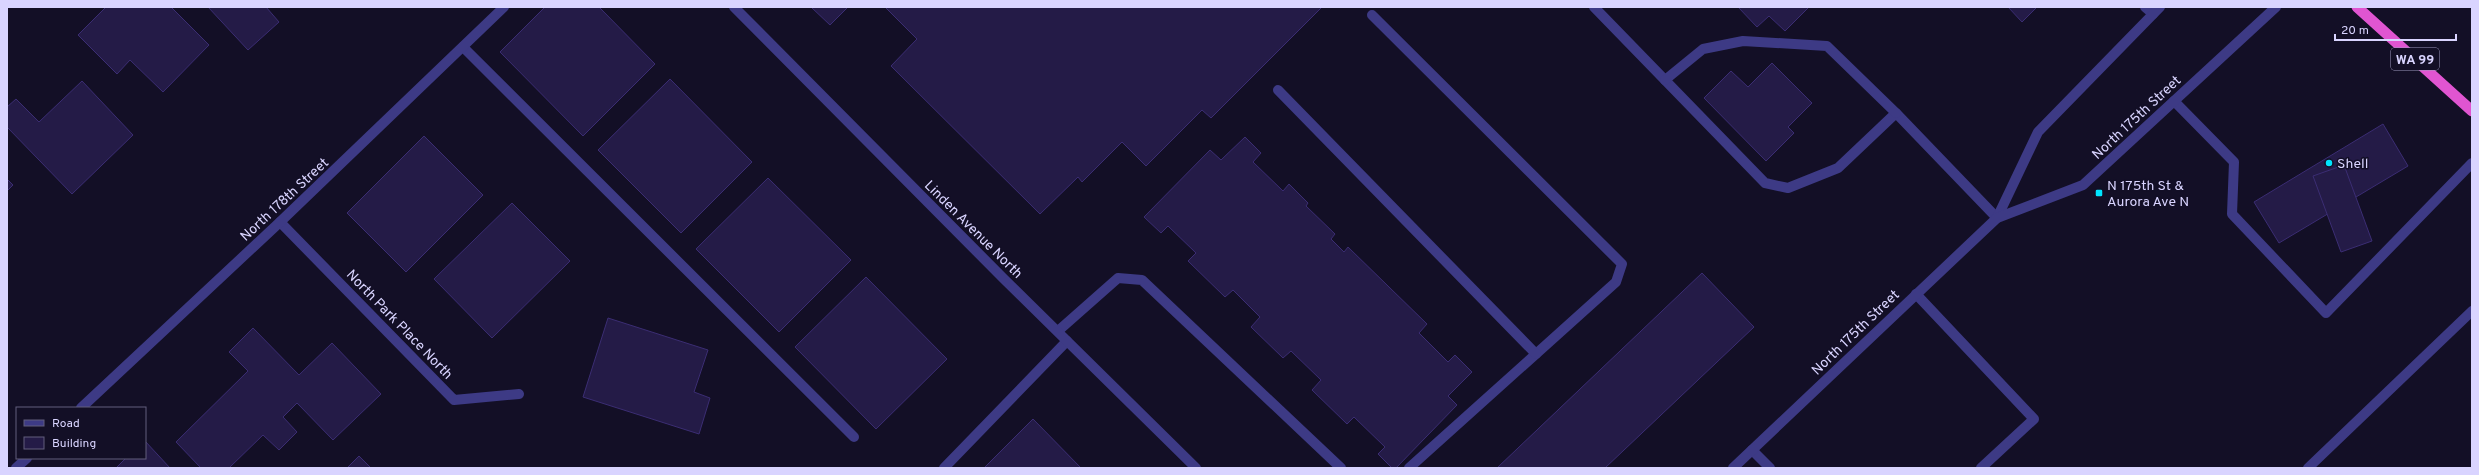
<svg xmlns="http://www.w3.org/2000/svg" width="2479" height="475" viewBox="0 0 2479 475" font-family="Overpass,sans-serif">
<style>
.building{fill:#241b47;stroke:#3b2d73}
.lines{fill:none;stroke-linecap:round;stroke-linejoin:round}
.service{stroke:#3d3a85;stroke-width:10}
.minor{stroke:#3d3a85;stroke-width:10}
.tertiary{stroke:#3d3a85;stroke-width:10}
.trunk{stroke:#e055d1;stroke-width:11}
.poi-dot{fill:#00e5ff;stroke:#130f26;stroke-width:1.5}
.labels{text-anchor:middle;stroke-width:3;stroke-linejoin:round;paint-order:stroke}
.shield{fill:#130f26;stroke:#9e99be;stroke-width:1}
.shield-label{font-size:13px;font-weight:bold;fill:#d9d4ff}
.street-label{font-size:14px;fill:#d9d4ff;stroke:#130f26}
.poi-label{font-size:14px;fill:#d9d4ff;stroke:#130f26;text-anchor:start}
</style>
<rect width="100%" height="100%" fill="#130f26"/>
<g class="building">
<path d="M106 7H171L209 45 163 92 130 60 117 74 78 35Z"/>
<path d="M208 7H266L279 22 248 50Z"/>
<path d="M545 7H599L655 64 583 136 500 52Z"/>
<path d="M811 7H848L830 25Z"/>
<path d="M885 7H1322L1211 118 1202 110 1146 166 1122 142 1082 182 1078 177 1040 214 891 66 917 39Z"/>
<path d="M1738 7H1809L1785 31 1769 16 1757 27Z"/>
<path d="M2008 7H2037L2022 22Z"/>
<path d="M1772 63 1812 103 1788 127 1794 133 1766 161 1704 98 1731 71 1748 87Z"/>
<path d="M670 79 752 162 681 233 598 150Z"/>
<path d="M82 81 133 135 72 194 7 127V107L16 99 39 122Z"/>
<path d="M2383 124 2408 166 2279 243 2254 202Z"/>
<path d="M424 136 483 195 406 272 347 213Z"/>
<path d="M1245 137 1261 153 1253 162 1283 191 1289 184 1308 203 1306 206 1335 234 1331 239 1344 252 1348 247 1427 324 1419 333 1448 362 1455 355 1472 372 1448 396 1457 405 1396 468H1392L1378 454 1385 447 1354 417 1347 424 1312 390 1321 380 1291 351 1283 358 1251 327 1260 317 1233 290 1225 297 1188 261 1196 253 1168 226 1161 233 1144 217 1210 150 1221 160Z"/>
<path d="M2344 165 2372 241 2341 252 2313 176Z"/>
<path d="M768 178 851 260 779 332 696 249Z"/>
<path d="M7 179 13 185 7 191Z"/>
<path d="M512 203 570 261 492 338 434 279Z"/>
<path d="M1702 273 1754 327 1605 468H1497Z"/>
<path d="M866 277 947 359 876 429 795 347Z"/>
<path d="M608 318 708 350 694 392 710 398 699 434 583 397Z"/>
<path d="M253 328 299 375 332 343 381 394 333 440 297 403 283 417 297 432 279 450 263 435 229 468H201L176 442 248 371 229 352Z"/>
<path d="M1033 419 1081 468H984Z"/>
<path d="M145 441 170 468H116L126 458H145Z"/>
<path d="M359 456 371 468H347Z"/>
</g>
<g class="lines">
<g class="service">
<path d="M1594 7 1765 183 1788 188 1838 168 1896 113 1997 218"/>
<path d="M2145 7 2153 14"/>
<path d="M1372 15 1622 264 1616 282 1409 468"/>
<path d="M463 47 854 437"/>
<path d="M1665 80 1703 49 1743 41 1827 46 1896 113"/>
<path d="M1278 90 1536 354"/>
<path d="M2174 101 2234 162 2232 214 2326 313 2472 163"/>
<path d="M1916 294 2034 419 1981 468"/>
<path d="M1058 331 1118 278 1142 280 1341 468"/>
<path d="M1752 450 1770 468"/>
<path d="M944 468 1067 341"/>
<path d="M2308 468 2472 311"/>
</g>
<g class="minor">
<path d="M734 7 1004 279 1196 468"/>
<path d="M280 222 454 400 519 394"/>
<path d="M81 408 280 222 504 7"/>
<path d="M16 468 27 458"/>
</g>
<g class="tertiary">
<path d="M1997 218 2038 132 2160 7"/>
<path d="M1733 468 1997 218 2083 185 2276 7"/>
</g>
<path class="trunk" d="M2357 7 2472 111"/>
</g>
<g class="poi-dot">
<circle cx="2329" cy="163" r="4"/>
<rect x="2095" y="189" width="8" height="8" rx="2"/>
</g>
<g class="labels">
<rect class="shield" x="2391" y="48" width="48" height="22" rx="3"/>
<g class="shield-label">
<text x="2415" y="64">WA 99</text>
</g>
<g class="street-label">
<text transform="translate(2136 117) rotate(-43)" y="5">North 175th Street</text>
<text transform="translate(284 199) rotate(-43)" y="5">North 178th Street</text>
<text transform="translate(974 229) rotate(45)" y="5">Linden Avenue North</text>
<text transform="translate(400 324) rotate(46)" y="5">North Park Place North</text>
<text transform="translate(1855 332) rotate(-44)" y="5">North 175th Street</text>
</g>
<g class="poi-label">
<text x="2337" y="168">Shell</text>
<text x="2107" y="190">N 175th St &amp;<tspan x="2107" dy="16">Aurora Ave N</tspan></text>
</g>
</g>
<rect width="2479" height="475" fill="none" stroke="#d9d4ff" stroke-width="16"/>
<rect x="16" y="407" width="130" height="52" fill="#130f26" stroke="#625e7d"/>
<rect x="24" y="420" width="20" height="6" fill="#3d3a85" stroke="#625e7d"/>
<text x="52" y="427" font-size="12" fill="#d9d4ff">Road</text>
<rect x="24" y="437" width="20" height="12" fill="#241b47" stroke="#625e7d"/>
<text x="52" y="447" font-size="12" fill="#d9d4ff">Building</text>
<path d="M2335 34v6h121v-6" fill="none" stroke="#d9d4ff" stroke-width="2"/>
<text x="2341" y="34" font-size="12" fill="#d9d4ff" stroke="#130f26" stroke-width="3" paint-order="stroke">20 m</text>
</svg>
